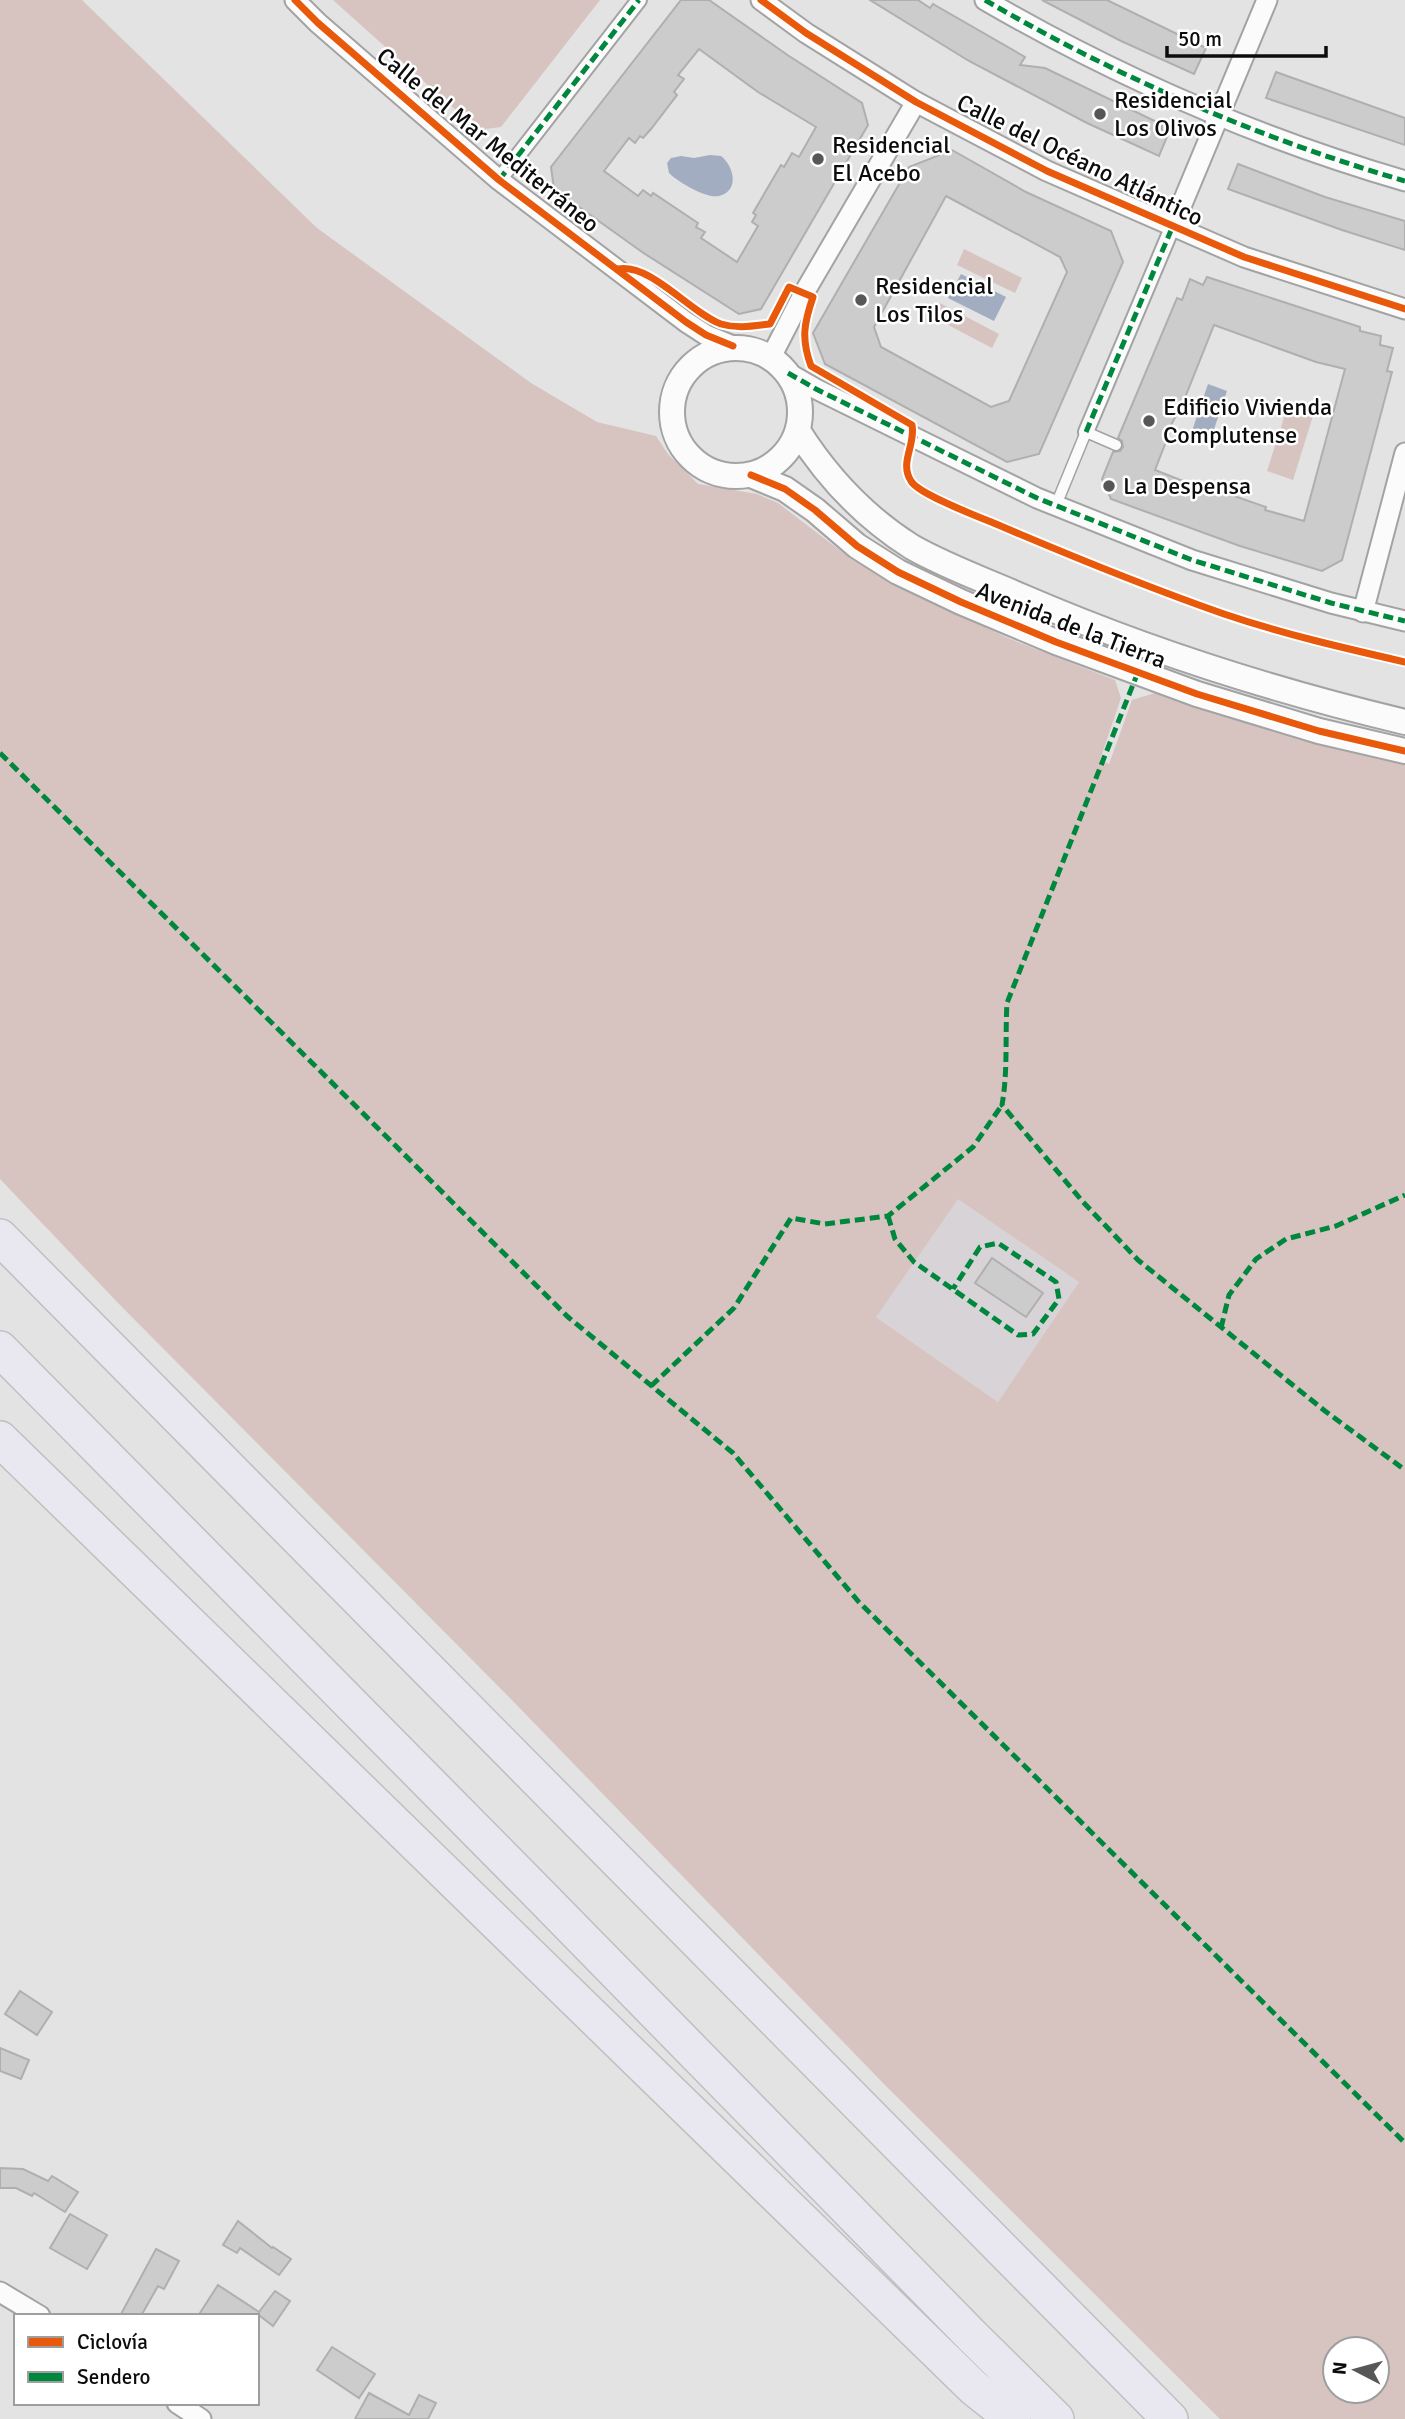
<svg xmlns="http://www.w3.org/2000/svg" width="1405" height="2419" viewBox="0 0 1405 2419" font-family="Signika,sans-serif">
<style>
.built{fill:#d7d3d7}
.green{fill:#d7c4c0;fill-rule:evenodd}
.water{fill:#a2adc1}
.building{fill:#cdcccd;stroke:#b0afaf;stroke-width:2;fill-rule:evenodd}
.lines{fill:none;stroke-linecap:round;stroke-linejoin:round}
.service-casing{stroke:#a3a3a3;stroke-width:13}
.pedestrian-casing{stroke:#a3a3a3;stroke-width:18}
.minor-casing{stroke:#a3a3a3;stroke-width:23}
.tertiary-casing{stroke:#a3a3a3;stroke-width:28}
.motorway-casing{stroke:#bfbfbf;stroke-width:38}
.service{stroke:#fbfbfb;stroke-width:10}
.pedestrian{stroke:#fbfbfb;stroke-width:14}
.minor{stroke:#fbfbfb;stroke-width:19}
.tertiary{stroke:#fbfbfb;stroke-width:24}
.motorway{stroke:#e9e7f0;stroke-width:35}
.quiet{stroke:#00873e;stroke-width:5;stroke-dasharray:10 5;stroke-linecap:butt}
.cycleway-casing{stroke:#fff;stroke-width:11}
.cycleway{stroke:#e8590c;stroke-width:7}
.poi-dot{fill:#575757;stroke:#fff;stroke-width:2.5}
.labels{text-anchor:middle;stroke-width:5;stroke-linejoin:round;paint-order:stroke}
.poi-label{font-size:24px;fill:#0c0c0c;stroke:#fff;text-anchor:start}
.street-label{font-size:24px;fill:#0c0c0c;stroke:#fff}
</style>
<rect width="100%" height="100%" fill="#e3e3e3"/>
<path class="built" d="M958 1198 1079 1282 998 1402 875 1316Z"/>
<g class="green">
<path d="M0 0H82L317 228 531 383 597 422 656 436 668 454 698 484 757 494 778 503 850 558 907 590 1008 638 1115 680 1121 698 1100 760 1109 764 1132 700 1155 693 1316 743 1405 764V2419H1220L884 2084 505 1693 120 1305 0 1179ZM958 1199 1079 1282 998 1402 876 1317ZM1335 2349H1377V2391H1335Z"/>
<path d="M333 0H600L501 127 478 130Z"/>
<path d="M964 249 1022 278 1015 293 957 265Z"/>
<path d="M940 303 999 334 992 348 933 317Z"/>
<path d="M1287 408 1313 416 1293 480 1267 471Z"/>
</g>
<g class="water">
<path d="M710 155 721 156C734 166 740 191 719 196 706 199 677 181 669 173L667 163 671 158 681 156 694 158Z"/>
<path d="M961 274 1006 297 994 321 948 298Z"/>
<path d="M1208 384 1227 391 1210 441 1191 434Z"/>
</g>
<g class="building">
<path d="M681 0H709L789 56 862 103 868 125 761 309 739 314 642 252 554 189 551 167ZM699 49 758 92 816 127 799 157 792 153 784 167 781 165 753 213 756 215 752 222 758 226 737 262 701 238 705 232 696 227 698 223 653 193 651 196 643 190 638 196 604 171 629 138 635 143 640 136 643 138 651 129 677 95 674 92 684 79 678 75Z"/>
<path d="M870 0H918L930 8 933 4 1025 57 1020 65 1045 68 1163 125 1161 129 1169 132 1159 156 1087 123 969 61Z"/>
<path d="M1042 0H1107L1206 48 1194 74 1121 41Z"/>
<path d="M1276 72 1405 118V145L1266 98Z"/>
<path d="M952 150 1026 192 1111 231 1123 262 1039 454 1007 462 825 364 813 333 909 167ZM946 196 1060 257 1067 272 1009 401 991 407 881 347 874 327Z"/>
<path d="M1238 164 1325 197 1405 221V250L1342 230 1228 189Z"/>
<path d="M1207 277 1360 327V331L1381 336 1380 345 1393 348 1387 371 1392 372 1342 560 1322 571 1240 546 1111 499 1102 479 1113 452 1120 451 1123 447 1122 441 1118 438 1177 298 1182 300 1190 279 1203 285ZM1214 325 1316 362 1345 369 1304 521 1265 510 1266 507 1194 482 1193 485 1155 470 1169 434 1167 433 1184 400Z"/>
<path d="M992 1258 1043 1293 1026 1317 975 1283Z"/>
<path d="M20 1991 52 2012 37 2035 5 2014Z"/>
<path d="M0 2048 29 2060 21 2079 0 2071Z"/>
<path d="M0 2168 23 2169 48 2181 52 2176 78 2192 65 2212 34 2193 32 2196 16 2188H0Z"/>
<path d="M70 2214 107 2235 87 2269 50 2248Z"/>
<path d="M238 2221 272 2248 273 2247 291 2259 279 2275 240 2248 237 2253 223 2245Z"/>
<path d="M156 2249 179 2261 164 2289 158 2286 141 2316H120Z"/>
<path d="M218 2285 259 2312 275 2291 290 2301 273 2326 260 2316H198Z"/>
<path d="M332 2347 375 2374 359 2398 317 2370Z"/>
<path d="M369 2393 409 2415 419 2395 436 2403 428 2419H355Z"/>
</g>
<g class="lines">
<defs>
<path id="service" d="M1056 505 1086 432 1116 445"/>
<g id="pedestrian">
<path d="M499 180 639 0"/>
<path d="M1086 432 1172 228"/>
</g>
<g id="minor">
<path d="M295 0 318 23 499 180 686 322 706 335 733 346"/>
<path d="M761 0 806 33 916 102 1047 171 1244 257 1405 309"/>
<path d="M985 0C1117 77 1258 138 1405 181"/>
<path d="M1172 228 1267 0"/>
<path d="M771 357 804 293 916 102"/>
<path d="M788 373 816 389 1037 498 1192 560 1331 603 1405 621"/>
<path d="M1363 612 1405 453"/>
<path d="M0 2292 40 2316"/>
<path d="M177 2403 201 2419"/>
</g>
<g id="tertiary">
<circle cx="736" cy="412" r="64"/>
<path d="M798 431C827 477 866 518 912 547 947 567 987 581 1023 597 1146 650 1275 691 1405 722"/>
<path d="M751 475 785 489 815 510 857 546 898 572 961 602 1056 642 1197 694 1319 731 1405 751"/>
</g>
<g id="motorway">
<path d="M0 1237 1170 2419"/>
<path d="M0 1349 538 1893 971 2335 1056 2419"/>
<path d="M0 1439 974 2388 1013 2419"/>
</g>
</defs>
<use href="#service" class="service-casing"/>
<use href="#pedestrian" class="pedestrian-casing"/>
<use href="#minor" class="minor-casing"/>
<use href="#tertiary" class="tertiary-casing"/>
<use href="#motorway" class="motorway-casing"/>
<use href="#service" class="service"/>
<use href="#pedestrian" class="pedestrian"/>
<use href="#minor" class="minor"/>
<use href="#tertiary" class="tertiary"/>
<use href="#motorway" class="motorway"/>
<g class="quiet">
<path d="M985 0C1117 77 1258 138 1405 181"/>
<path d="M499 180 639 0"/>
<path d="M788 373 816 389 1037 498 1192 560 1331 603 1405 621"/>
<path d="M1086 432 1172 228"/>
<path d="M1138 672 1007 1003C1005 1037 1008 1071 1002 1105L1083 1202 1138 1260 1325 1411 1405 1470"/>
<path d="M0 753 568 1317 733 1453 858 1601 1405 2143"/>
<path d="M888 1216 895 1239 914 1262 1018 1335 1033 1334 1059 1299 1056 1282 998 1243 980 1247 953 1289"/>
<path d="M1221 1328 1229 1295 1256 1259 1286 1239 1336 1226 1405 1195"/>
<path d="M651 1386 734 1308 791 1218 825 1224 888 1216 973 1147 1002 1105"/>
</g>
<defs>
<g id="cycleway">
<path d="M295 0 318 23 499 180 686 322 706 335 733 346"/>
<path d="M761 0 806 33 916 102 1047 171 1244 257 1405 309"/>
<path d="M618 269C651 263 689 312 721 324 738 329 753 326 770 324L789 287 813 297C804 323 801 339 811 366L912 425C916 445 899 462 911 481 918 494 979 517 996 524 1071 556 1147 587 1224 614 1283 634 1344 648 1405 662"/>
<path d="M751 475 785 489 815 510 857 546 898 572 961 602 1056 642 1197 694 1319 731 1405 751"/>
</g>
</defs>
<use href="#cycleway" class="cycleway-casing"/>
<use href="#cycleway" class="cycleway"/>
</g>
<g class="poi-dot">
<circle cx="1100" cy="114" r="7"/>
<circle cx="818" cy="159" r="7"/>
<circle cx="861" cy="300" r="7"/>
<circle cx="1149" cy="421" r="7"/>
<circle cx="1109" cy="486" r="7"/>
</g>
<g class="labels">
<g class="poi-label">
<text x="1114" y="108">Residencial<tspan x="1114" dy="28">Los Olivos</tspan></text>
<text x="832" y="153">Residencial<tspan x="832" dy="28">El Acebo</tspan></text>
<text x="875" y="294">Residencial<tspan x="875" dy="28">Los Tilos</tspan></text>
<text x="1163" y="415">Edificio Vivienda<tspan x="1163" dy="28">Complutense</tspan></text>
<text x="1123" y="494">La Despensa</text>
</g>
<g class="street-label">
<text transform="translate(488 140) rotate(39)" y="8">Calle del Mar Mediterráneo</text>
<text transform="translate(1080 160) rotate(26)" y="8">Calle del Océano Atlántico</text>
<text transform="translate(1071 625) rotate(21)" y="8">Avenida de la Tierra</text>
</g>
</g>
<rect x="14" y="2314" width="245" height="91" fill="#ffffff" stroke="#9e9e9e" stroke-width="2"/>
<rect x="28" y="2337" width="35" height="10" fill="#e8590c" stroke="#9e9e9e" stroke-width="2"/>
<text x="77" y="2349" font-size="21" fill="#0c0c0c">Ciclovía</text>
<rect x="28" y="2372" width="35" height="10" fill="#00873e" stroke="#9e9e9e" stroke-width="2"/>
<text x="77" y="2384" font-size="21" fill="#0c0c0c">Sendero</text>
<g transform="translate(1356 2370) rotate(276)"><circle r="33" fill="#ffffff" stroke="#9e9e9e" stroke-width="2"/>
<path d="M0-5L12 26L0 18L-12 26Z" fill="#575757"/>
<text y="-10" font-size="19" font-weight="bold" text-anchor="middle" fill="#0c0c0c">N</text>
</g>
<path d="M1167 46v10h159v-10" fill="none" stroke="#0c0c0c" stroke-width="3.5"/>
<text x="1178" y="46" font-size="21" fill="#0c0c0c" stroke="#ffffff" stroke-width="5" paint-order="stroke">50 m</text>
</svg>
